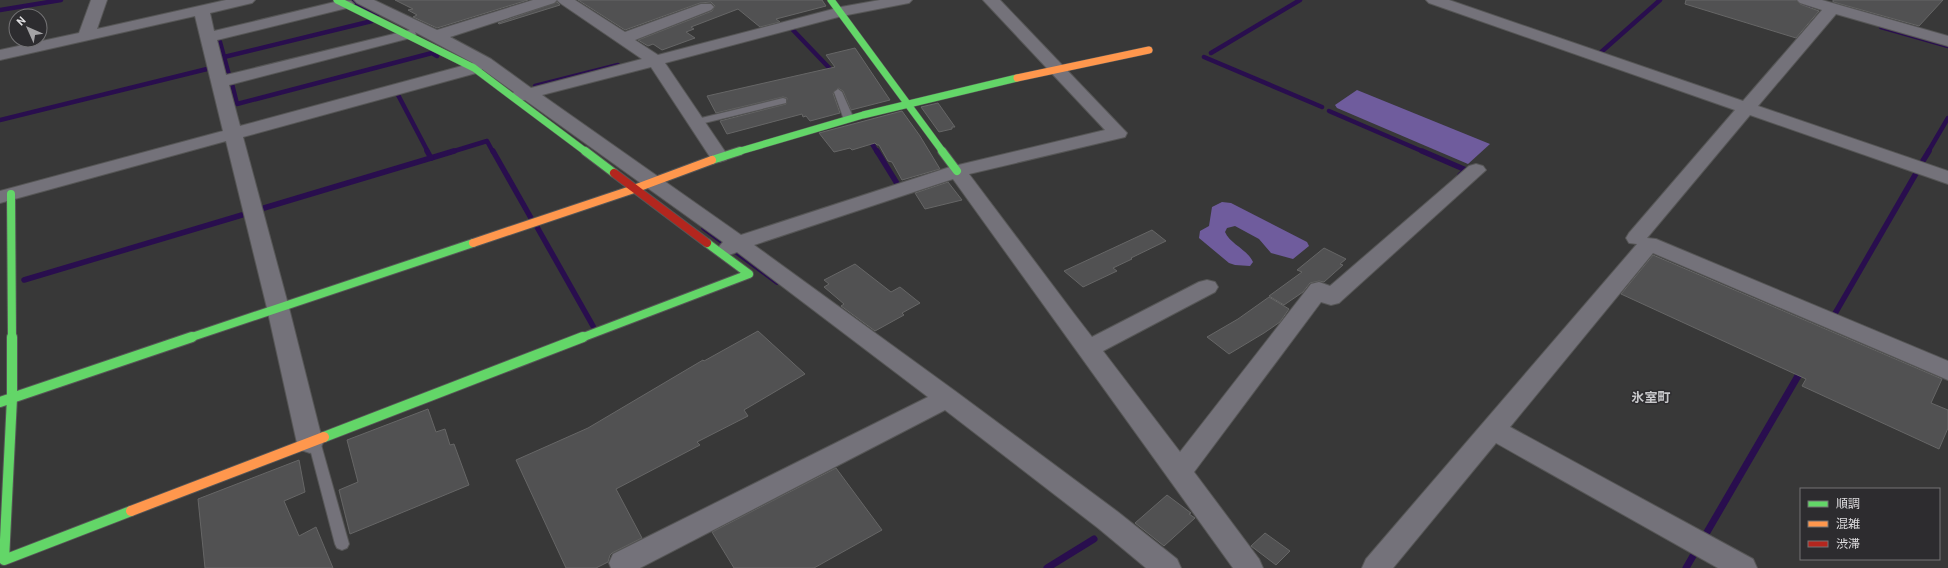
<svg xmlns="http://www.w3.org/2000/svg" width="1948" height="568" viewBox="0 0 1948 568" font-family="Barlow,'Noto Sans JP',sans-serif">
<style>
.forest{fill:#6f5c9d}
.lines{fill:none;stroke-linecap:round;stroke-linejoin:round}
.stream-far2{stroke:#290e4e;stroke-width:4.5}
.stream-far1{stroke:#290e4e;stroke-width:5.5}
.stream{stroke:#290e4e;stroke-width:7}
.building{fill:#515152;stroke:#666}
.lane-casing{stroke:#565656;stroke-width:2}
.street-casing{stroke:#565656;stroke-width:2}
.fast-far2-casing{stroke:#565656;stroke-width:8}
.fast-far1-casing{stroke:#565656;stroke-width:10}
.fast-casing{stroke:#565656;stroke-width:12}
.slow-far2-casing{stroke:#565656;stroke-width:8}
.slow-far1-casing{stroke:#565656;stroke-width:10}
.slow-casing{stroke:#565656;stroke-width:12}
.jam-casing{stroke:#565656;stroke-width:10}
.lane{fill:#74727a;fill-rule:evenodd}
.street{fill:#74727a;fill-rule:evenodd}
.fast-far2{stroke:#63d668;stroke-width:7}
.fast-far1{stroke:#63d668;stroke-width:8}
.fast{stroke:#63d668;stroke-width:10}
.slow-far2{stroke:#ff974d;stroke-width:7}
.slow-far1{stroke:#ff974d;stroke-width:8}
.slow{stroke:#ff974d;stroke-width:10}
.jam{stroke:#b3261e;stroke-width:8}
.labels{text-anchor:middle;stroke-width:3;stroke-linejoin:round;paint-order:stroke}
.quarter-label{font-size:13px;font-weight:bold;fill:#c7c7ca;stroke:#2d2c2f}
</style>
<rect width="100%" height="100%" fill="#383838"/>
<g class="forest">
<path d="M1357 90 1490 144 1468 164 1337 108 1335 105Z"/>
<path d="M1222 202 1231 203 1307 242 1309 246 1293 259 1271 253 1259 239 1235 226 1227 228 1225 232C1230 244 1247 249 1253 262L1250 266 1235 265 1229 263 1199 238 1200 231 1209 226 1212 207Z"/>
</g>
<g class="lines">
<g class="stream-far2">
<path d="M348 0 378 14"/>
<path d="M1789 0 1811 6"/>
<path d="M0 10 61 0"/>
<path d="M1881 27 1948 46"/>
<path d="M792 29 835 74"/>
<path d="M220 42 229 75"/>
<path d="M1211 53 1300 0"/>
<path d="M1599 54 1660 0"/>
<path d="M224 57 372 21"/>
<path d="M1204 57 1322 107"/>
<path d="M232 84 237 104 432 53 437 56"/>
<path d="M535 86 618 65"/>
<path d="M397 93 428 152"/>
<path d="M1329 111 1424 152"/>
<path d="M0 120 207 69"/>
<path d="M868 137 877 152"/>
<path d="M451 152 487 141 493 152"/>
<path d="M1928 152 1948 118"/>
</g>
<g class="stream-far1">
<path d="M493 151 531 218"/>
<path d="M877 151 898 185"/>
<path d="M1422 151 1466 170 1460 175"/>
<path d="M431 158 454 151"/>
<path d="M1921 164 1929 151"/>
<path d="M264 208 431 158 427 151"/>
<path d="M537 227 593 326"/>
<path d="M704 228 777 282"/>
<path d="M24 280 242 215"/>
<path d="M1833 317 1918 170"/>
</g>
<g class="stream">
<path d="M1703 539 1802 369"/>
<path d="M1047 568 1094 539"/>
<path d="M1686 568 1697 549"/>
</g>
</g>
<g class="building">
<path d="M395 0H528L437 28 413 17 417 15 408 10 413 9Z"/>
<path d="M578 0H822L826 6 776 19 780 22 760 27 738 9 691 27 694 29 686 32 695 38 662 50 653 44 648 46 638 40 712 11 715 6 711 2 700 3 625 30Z"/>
<path d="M1686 0H1796L1800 4 1819 11 1796 38 1685 4Z"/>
<path d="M1833 0H1943L1919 26 1833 2Z"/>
<path d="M557 2 560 5 499 24 498 23Z"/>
<path d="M855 48 890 100 851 110 843 91 838 88 833 93 840 113 810 121 806 116 803 117 802 114 727 134 720 121 786 104 787 98 783 97 716 113 707 96 835 67 826 55Z"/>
<path d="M938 103 955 127H952V129L939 132 921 107Z"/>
<path d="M902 111 920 136 940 169 902 180 892 162 888 161 879 145H877L875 143 852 150 850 148 834 152 819 133Z"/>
<path d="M948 182 962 200 925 209 915 193Z"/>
<path d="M1152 230 1166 241 1131 258 1132 259 1113 268 1117 271 1083 287 1064 271Z"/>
<path d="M1324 248 1346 259 1340 264 1343 265 1324 282 1319 281 1310 283 1303 292 1284 305 1269 296 1302 272 1297 270Z"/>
<path d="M1653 255 1942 379 1931 403 1948 410V428L1939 449 1802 386 1806 379 1621 294Z"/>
<path d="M855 264 891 292 900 287 920 303 902 313 904 315 875 331 841 306 844 304 824 287 829 284 824 280Z"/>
<path d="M1269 297 1289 309 1280 322 1264 333 1229 354 1207 337 1238 319Z"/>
<path d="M758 331 805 374 744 410 748 416 697 442 700 445 616 489 642 538 612 553 610 555 608 562 596 568H566L516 460 588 428 703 360 704 361Z"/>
<path d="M428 409 436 432 445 429 450 445 454 444 469 485 350 534 339 490 358 482 347 440Z"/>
<path d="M299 460 305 492 284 501 299 536 316 527 333 568H205L198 499Z"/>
<path d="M836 468 882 530 814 568H734L712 532Z"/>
<path d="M1167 495 1191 513 1189 514 1195 518 1164 546 1135 523Z"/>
<path d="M1265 533 1290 551 1276 565 1251 546Z"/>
</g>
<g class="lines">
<defs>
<g id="lane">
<path d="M838 89 842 92 853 117 851 119 848 120 843 117 834 92Z"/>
<path d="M783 98 786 99V103L696 125 691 122 693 120Z"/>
<path d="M314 436 319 438 320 441 349 544 347 548 342 550 337 548 335 544 308 441 309 438Z"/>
</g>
<g id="street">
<path d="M91 0H107L97 29 226 0H255L252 3 210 13 214 31 343 0 351 1 354 4 351 7 217 40 226 75 410 30 357 3 354 0H374L437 30 533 0H557L554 3 450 37 491 59 531 88 642 59 560 3 557 0H575L625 32 701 4H711L714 7 711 10 635 40 658 55 841 7 880 0H912L909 3 842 16 665 63 728 156 726 160 719 162 712 160 651 67 542 95 741 235 950 167 1105 130 983 0H1000L1127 133 1125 137 969 174 1075 315 1092 337 1199 282 1207 280 1215 282 1218 287 1215 292 1103 351 1180 452 1311 284 1319 282 1330 286 1469 166 1476 164 1483 166 1486 170 1339 303 1331 305 1321 302 1194 472 1259 559 1263 568H1233L953 179 754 245 955 391 1118 512 1177 559 1181 568H1146L1098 528 945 410 640 568H611L609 563 613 554 928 397 737 252 729 255 722 253 718 248 723 242 525 100 519 101 513 100 510 96 514 92 482 69 480 72 243 137 289 308 323 443 319 450 310 453 301 450 297 443 267 308 226 141 0 203V191L223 131 195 16 0 60V50L79 33ZM415 32 473 63 240 126 229 85 414 37 416 34Z"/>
<path d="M1426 0H1449L1743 101 1822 10 1800 3 1797 0H1822L1948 36V46L1836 14 1758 106 1948 171V184L1750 115 1647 238 1656 239 1948 361V380L1653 253 1510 427 1753 559 1757 568H1718L1496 443 1393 568H1362L1366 559 1637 244 1629 243 1626 238 1629 233 1735 110 1429 3Z"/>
</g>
<g id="fast-far2">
<path d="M337 0 474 68 586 152"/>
<path d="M831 0 943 152"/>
<path d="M737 152 863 115 1017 78"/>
</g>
<g id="fast-far1">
<path d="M585 151 614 173"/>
<path d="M942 151 957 171"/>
<path d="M712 160 740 151"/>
<path d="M11 194 12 338"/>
<path d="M189 338 473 243"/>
<path d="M581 338 749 274 707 243"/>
</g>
<g id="fast">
<path d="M12 337V398L4 560 131 511"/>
<path d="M0 402 192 337"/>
<path d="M324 437 583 337"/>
</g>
<path id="slow-far2" d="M1017 78 1149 50"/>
<path id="slow-far1" d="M473 243 634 189 712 160"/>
<path id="slow" d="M131 511 324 437"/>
<path id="jam" d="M614 173 707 243"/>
</defs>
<use href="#lane" class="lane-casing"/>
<use href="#street" class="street-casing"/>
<use href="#fast-far2" class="fast-far2-casing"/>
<use href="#fast-far1" class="fast-far1-casing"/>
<use href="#fast" class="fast-casing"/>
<use href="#slow-far2" class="slow-far2-casing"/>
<use href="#slow-far1" class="slow-far1-casing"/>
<use href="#slow" class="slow-casing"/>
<use href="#jam" class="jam-casing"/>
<use href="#lane" class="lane"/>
<use href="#street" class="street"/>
<use href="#fast-far2" class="fast-far2"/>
<use href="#fast-far1" class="fast-far1"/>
<use href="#fast" class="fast"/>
<use href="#slow-far2" class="slow-far2"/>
<use href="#slow-far1" class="slow-far1"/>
<use href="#slow" class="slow"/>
<use href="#jam" class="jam"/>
</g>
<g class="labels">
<g class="quarter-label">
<text x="1651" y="402">氷室町</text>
</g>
</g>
<rect x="1800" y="488" width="140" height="72" fill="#2d2c2f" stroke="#747375"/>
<rect x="1808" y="501" width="20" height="6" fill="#63d668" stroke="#747375"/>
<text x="1836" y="508" font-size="12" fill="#dedddf">順調</text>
<rect x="1808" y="521" width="20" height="6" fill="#ff974d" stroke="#747375"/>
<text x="1836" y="528" font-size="12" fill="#dedddf">混雑</text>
<rect x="1808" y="541" width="20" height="6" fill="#b3261e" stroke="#747375"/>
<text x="1836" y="548" font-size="12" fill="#dedddf">渋滞</text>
<g transform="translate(28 28) rotate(315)"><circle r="19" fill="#2d2c2f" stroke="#747375"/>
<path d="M0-3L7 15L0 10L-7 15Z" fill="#a4a3a5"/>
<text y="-6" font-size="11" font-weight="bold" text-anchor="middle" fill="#dedddf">N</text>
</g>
</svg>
